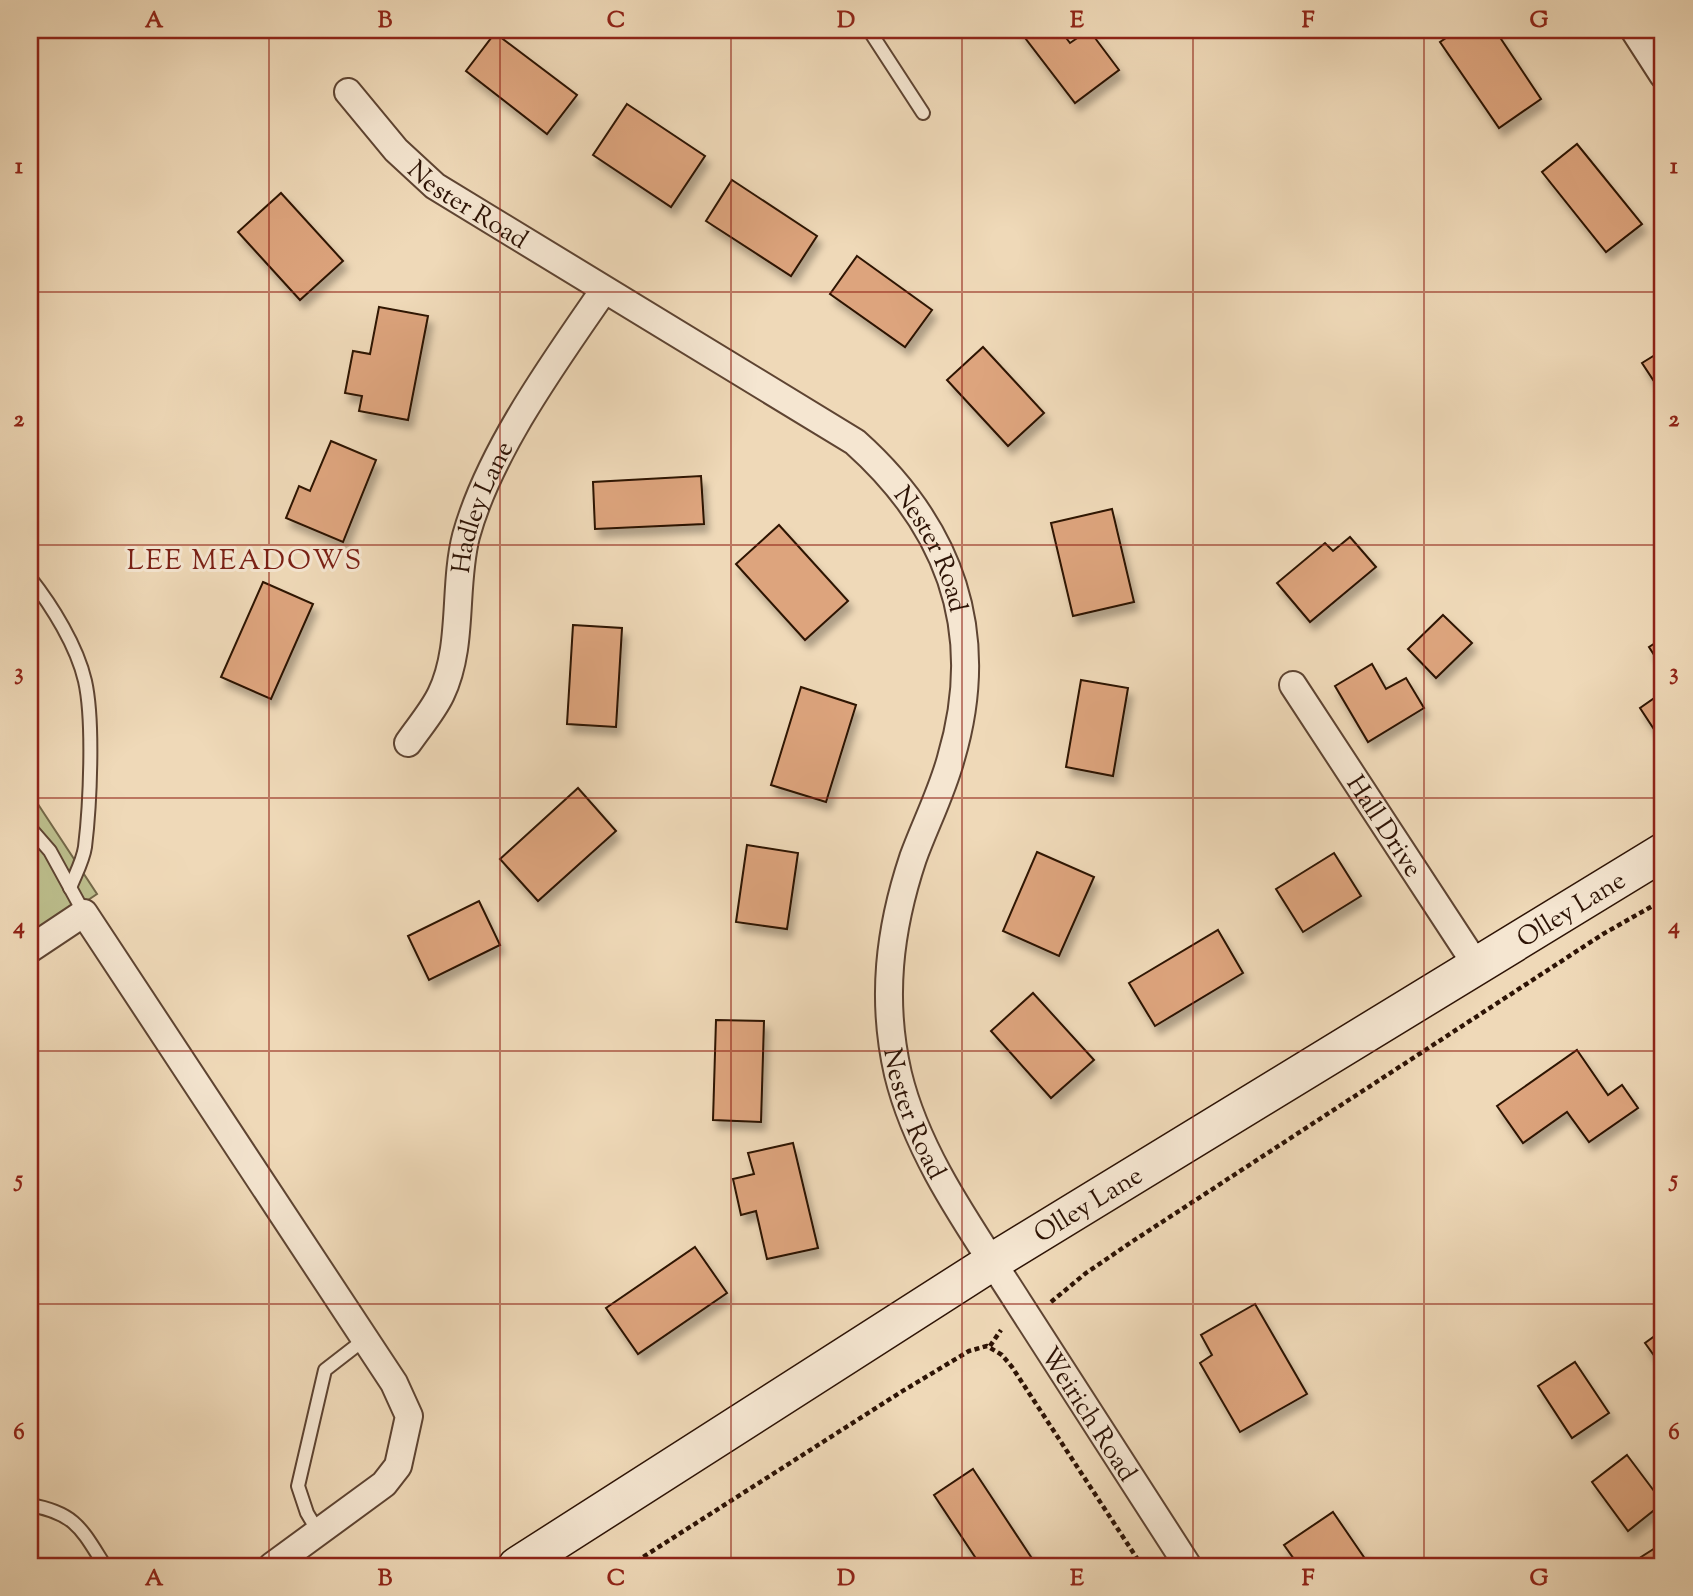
<svg xmlns="http://www.w3.org/2000/svg" width="1693" height="1596" viewBox="0 0 1693 1596" font-family="'Sorts Mill Goudy',serif">
<style>
.green{fill:#bcbe8c;stroke:#746848;stroke-width:2}
.building{fill:#dda47d;stroke:#2d1305;stroke-width:2;filter:url(#shadow)}
.lines{fill:none;stroke-linecap:round;stroke-linejoin:round}
.lane-casing{stroke:#5e4432;stroke-width:16}
.street-casing{stroke:#5e4432;stroke-width:30}
.secondary-casing{stroke:#2d1305;stroke-width:40}
.path{stroke:#2d1305;stroke-width:4.5;stroke-dasharray:5 3.5;stroke-linecap:butt}
.lane{stroke:#f5e6d1;stroke-width:12}
.street{stroke:#f5e6d1;stroke-width:26}
.secondary{stroke:#f5e6d1;stroke-width:37}
.grid{fill:none;stroke:#8f2418;stroke-width:2;stroke-opacity:0.55}
.labels{text-anchor:middle;stroke-width:6;stroke-linejoin:round;paint-order:stroke}
.street-label{font-size:26px;fill:#2d1305;stroke:#f5e6d1}
.neighbourhood-label{font-size:28px;letter-spacing:2px;fill:#7a1f14;stroke:#f5e6d1}
.neatline{fill:none;stroke:#8f2418;stroke-width:2.5}
.grid-label{font-size:23px;text-anchor:middle;font-weight:bold;fill:#8f2418}
</style>
<defs>
<filter id="shadow"><feDropShadow dx="4.5" dy="8" stdDeviation="3.5" flood-color="#0004"/></filter>
</defs>
<rect width="100%" height="100%" fill="#efd9b8"/>
<filter id="stains"><feTurbulence type="fractalNoise" baseFrequency=".00286" numOctaves="4"/><feColorMatrix values="0 0 0 0 .2 0 0 0 0 .09 0 0 0 0 .02 0 0 0 .5 -.17"/></filter>
<radialGradient id="worn" r=".72"><stop offset=".6" stop-color="#630" stop-opacity="0"/><stop offset="1" stop-color="#630" stop-opacity=".3"/></radialGradient>
<path class="green" d="M30 792 97 894 30 939Z"/>
<g class="building">
<path d="M1019 30H1060L1070 43 1089 30 1119 70 1075 103Z"/>
<path d="M1458 30H1495L1541 99 1499 128 1440 42Z"/>
<path d="M495 33 577 95 547 134 466 71Z"/>
<path d="M627 104 705 156 671 207 593 155Z"/>
<path d="M1577 144 1642 224 1606 252 1542 172Z"/>
<path d="M732 180 817 236 791 276 706 221Z"/>
<path d="M281 193 343 261 300 300 238 232Z"/>
<path d="M857 256 932 310 905 347 830 294Z"/>
<path d="M379 307 428 316 408 420 359 411 362 396 345 393 353 351 370 354Z"/>
<path d="M983 347 1044 413 1008 446 947 380Z"/>
<path d="M1663 350V395L1642 363Z"/>
<path d="M331 441 376 460 343 542 286 518 299 486 310 491Z"/>
<path d="M701 476 704 524 595 529 593 482Z"/>
<path d="M1112 509 1134 602 1073 616 1051 523Z"/>
<path d="M779 525 848 601 805 640 736 564Z"/>
<path d="M1350 537 1376 567 1310 622 1277 583 1325 543 1333 551Z"/>
<path d="M263 582 313 604 271 699 221 677Z"/>
<path d="M1443 615 1472 643 1436 678 1408 649Z"/>
<path d="M573 625 622 628 616 727 567 724Z"/>
<path d="M1663 638V669L1649 647Z"/>
<path d="M1372 664 1386 689 1406 678 1424 708 1368 742 1335 686Z"/>
<path d="M1081 680 1128 688 1113 776 1066 767Z"/>
<path d="M801 687 856 705 826 802 771 785Z"/>
<path d="M1663 692V743L1640 708Z"/>
<path d="M578 788 616 831 538 901 500 859Z"/>
<path d="M747 845 798 853 787 929 736 922Z"/>
<path d="M1037 852 1094 877 1059 956 1003 931Z"/>
<path d="M1334 853 1361 896 1303 932 1276 889Z"/>
<path d="M479 901 500 945 429 980 408 936Z"/>
<path d="M1218 930 1243 973 1155 1026 1129 983Z"/>
<path d="M1033 993 1094 1060 1051 1098 991 1031Z"/>
<path d="M716 1020 764 1021 761 1122 713 1120Z"/>
<path d="M1577 1050 1608 1095 1622 1085 1638 1108 1589 1142 1567 1112 1523 1143 1497 1106Z"/>
<path d="M793 1143 818 1248 767 1259 756 1211 741 1215 733 1179 754 1174 748 1153Z"/>
<path d="M695 1247 727 1293 638 1354 606 1308Z"/>
<path d="M1255 1304 1307 1394 1240 1432 1200 1363 1212 1355 1201 1335Z"/>
<path d="M1663 1330V1368L1645 1343Z"/>
<path d="M1575 1362 1609 1413 1572 1438 1538 1386Z"/>
<path d="M1627 1455 1663 1503 1628 1531 1592 1482Z"/>
<path d="M973 1469 1037 1566H981L934 1495Z"/>
<path d="M1333 1512 1370 1566H1299L1284 1545Z"/>
<path d="M1663 1543V1566H1647L1641 1557Z"/>
</g>
<g class="lines">
<defs>
<g id="lane">
<path d="M869 30 923 113"/>
<path d="M30 578C52 606 77 646 85 681 94 721 90 806 85 847 83 861 75 875 70 888"/>
<path d="M30 828 50 851 84 913"/>
<path d="M30 1505C76 1513 82 1530 105 1566"/>
<path d="M319 1533 307 1513 298 1486 325 1370 365 1339"/>
</g>
<g id="street">
<path d="M1634 30 1663 75"/>
<path id="s1" d="M348 92 396 150 435 186 855 442C951 528 988 633 951 758 942 792 925 825 913 858 889 930 881 1000 898 1074 918 1157 973 1231 1018 1302 1074 1390 1131 1478 1188 1566"/>
<path id="s2" d="M1293 685 1477 966"/>
<path id="s3" d="M408 743C419 727 433 711 441 694 464 646 453 587 466 536 489 452 555 361 604 290"/>
<path d="M30 949 84 913 394 1383 409 1416 398 1466 384 1484 272 1566"/>
</g>
<g id="secondary">
<path id="s4" d="M517 1566 992 1262 1663 852"/>
</g>
</defs>
<use href="#lane" class="lane-casing"/>
<use href="#street" class="street-casing"/>
<use href="#secondary" class="secondary-casing"/>
<g class="path">
<path d="M1051 1302 1086 1273 1136 1239 1603 934 1663 900"/>
<path d="M990 1346 1001 1330"/>
<path d="M629 1566 901 1392 969 1351 987 1346 1002 1355 1012 1367 1142 1566"/>
</g>
<use href="#lane" class="lane"/>
<use href="#street" class="street"/>
<use href="#secondary" class="secondary"/>
</g>
<path class="grid" d="M269 30V1566M500 30V1566M731 30V1566M962 30V1566M1193 30V1566M1424 30V1566M30 292H1663M30 545H1663M30 798H1663M30 1051H1663M30 1304H1663"/>
<g class="labels">
<g class="street-label">
<text dy="9" stroke="none"><textPath href="#s1" startOffset="166">Nester Road</textPath></text>
<text dy="9" stroke="none"><textPath href="#s3" startOffset="252">Hadley Lane</textPath></text>
<text dy="9" stroke="none"><textPath href="#s1" startOffset="754">Nester Road</textPath></text>
<text dy="9" stroke="none"><textPath href="#s2" startOffset="168">Hall Drive</textPath></text>
<text dy="9" stroke="none"><textPath href="#s4" startOffset="1242">Olley Lane</textPath></text>
<text dy="9" stroke="none"><textPath href="#s1" startOffset="1340">Nester Road</textPath></text>
<text dy="9" stroke="none"><textPath href="#s4" startOffset="676">Olley Lane</textPath></text>
<text dy="9" stroke="none"><textPath href="#s1" startOffset="1689">Weirich Road</textPath></text>
</g>
<g class="neighbourhood-label">
<text x="245" y="569">LEE MEADOWS</text>
</g>
</g>
<rect width="1693" height="1596" fill="none" stroke="#efd9b8" stroke-width="77"/>
<rect x="38" y="38" width="1616" height="1520" class="neatline"/>
<g class="grid-label">
<text x="154" y="27">A</text>
<text x="385" y="27">B</text>
<text x="616" y="27">C</text>
<text x="846" y="27">D</text>
<text x="1077" y="27">E</text>
<text x="1308" y="27">F</text>
<text x="1539" y="27">G</text>
<text x="19" y="173">1</text>
<text x="1674" y="173">1</text>
<text x="19" y="426">2</text>
<text x="1674" y="426">2</text>
<text x="19" y="679">3</text>
<text x="1674" y="679">3</text>
<text x="19" y="933">4</text>
<text x="1674" y="933">4</text>
<text x="19" y="1186">5</text>
<text x="1674" y="1186">5</text>
<text x="19" y="1439">6</text>
<text x="1674" y="1439">6</text>
<text x="154" y="1585">A</text>
<text x="385" y="1585">B</text>
<text x="616" y="1585">C</text>
<text x="846" y="1585">D</text>
<text x="1077" y="1585">E</text>
<text x="1308" y="1585">F</text>
<text x="1539" y="1585">G</text>
</g>
<rect width="100%" height="100%" filter="url(#stains)"/>
<rect width="100%" height="100%" fill="url(#worn)"/>
</svg>
